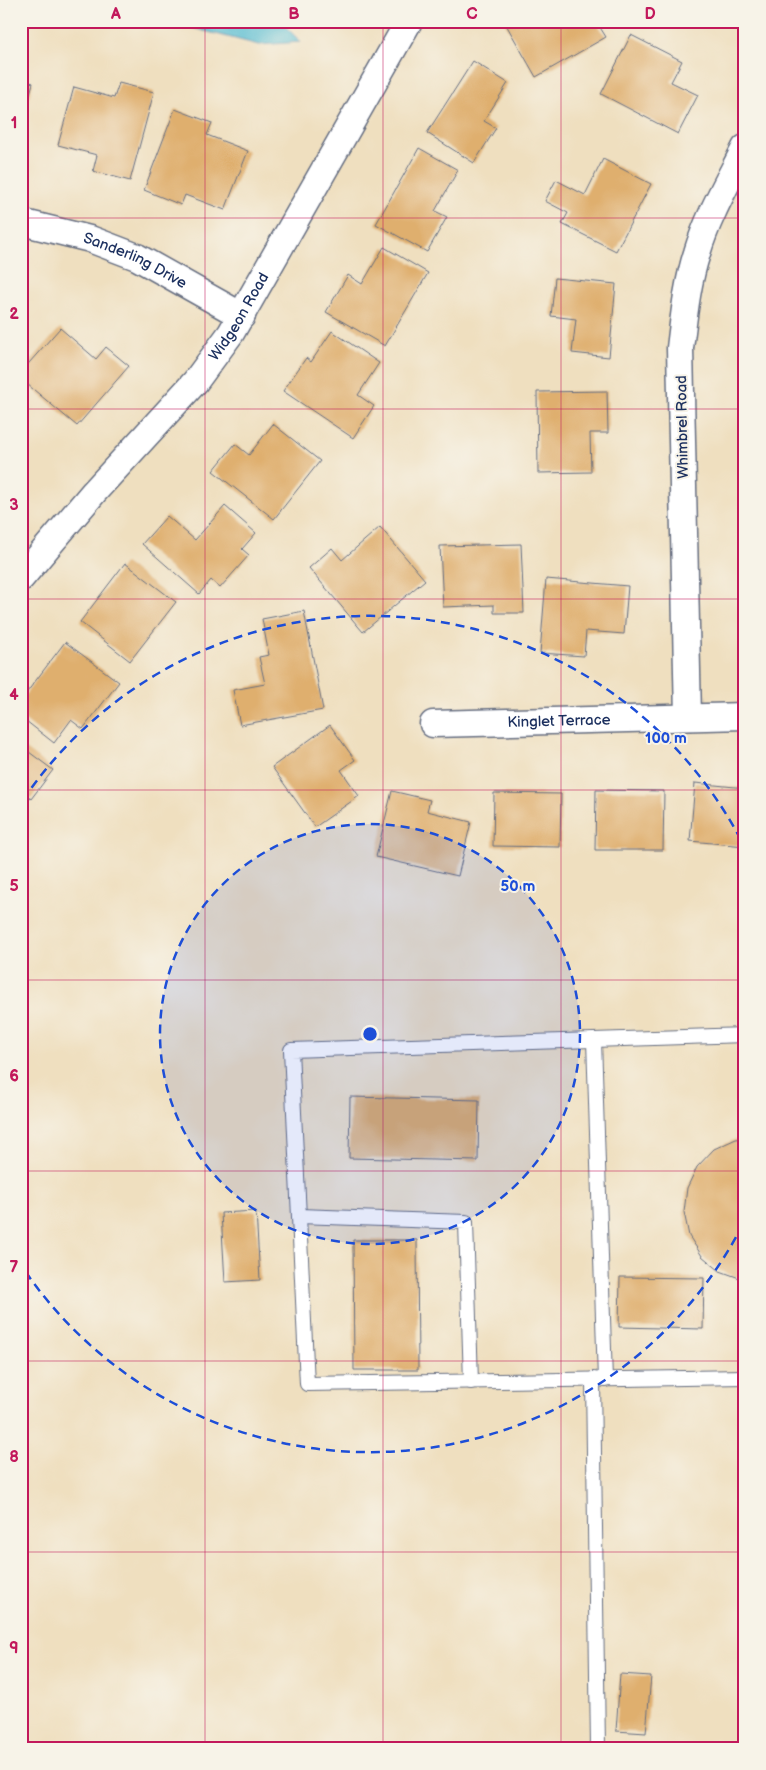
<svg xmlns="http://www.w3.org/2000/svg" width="766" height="1770" viewBox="0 0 766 1770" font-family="'Balsamiq Sans',sans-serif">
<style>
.water{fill:#53bbd1;stroke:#377598}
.building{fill:#dfaf6e}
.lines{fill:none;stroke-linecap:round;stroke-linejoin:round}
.lane-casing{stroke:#656d80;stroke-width:16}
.street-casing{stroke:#656d80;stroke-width:29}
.lane{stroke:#fff;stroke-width:14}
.street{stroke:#fff;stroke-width:26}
.grid{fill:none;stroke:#c2185b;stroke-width:1;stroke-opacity:0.55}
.ring{fill:none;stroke:#1d4ed8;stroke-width:2.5;stroke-dasharray:9 6}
.labels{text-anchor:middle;stroke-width:4;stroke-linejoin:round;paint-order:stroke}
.street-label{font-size:15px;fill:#1b2f5e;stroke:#f7f3e8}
.centre{fill:#1d4ed8;stroke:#f7f3e8;stroke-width:2.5}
.ring-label{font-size:15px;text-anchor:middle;font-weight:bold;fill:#1d4ed8;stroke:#f7f3e8;stroke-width:4;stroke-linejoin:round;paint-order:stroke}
.neatline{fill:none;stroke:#c2185b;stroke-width:2}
.grid-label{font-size:16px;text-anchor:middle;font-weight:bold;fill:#c2185b}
</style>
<rect width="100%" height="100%" fill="#f7f3e8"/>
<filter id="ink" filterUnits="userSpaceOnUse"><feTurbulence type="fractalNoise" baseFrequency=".02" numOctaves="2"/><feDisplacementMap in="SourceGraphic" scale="10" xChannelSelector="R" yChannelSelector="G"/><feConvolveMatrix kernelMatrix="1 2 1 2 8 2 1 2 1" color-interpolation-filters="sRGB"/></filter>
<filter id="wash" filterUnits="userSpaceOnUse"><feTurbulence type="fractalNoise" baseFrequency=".0096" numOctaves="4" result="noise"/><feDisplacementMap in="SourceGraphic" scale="20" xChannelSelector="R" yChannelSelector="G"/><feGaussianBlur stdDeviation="1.12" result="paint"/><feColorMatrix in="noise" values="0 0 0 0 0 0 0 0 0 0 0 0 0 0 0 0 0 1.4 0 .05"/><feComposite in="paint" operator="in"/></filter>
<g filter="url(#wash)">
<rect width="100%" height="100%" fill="#efdfbf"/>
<path class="water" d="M165 21H280L301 42 259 45Z"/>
<g id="blocks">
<g class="building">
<path d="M504 21H544L545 24 550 21H596L606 37 536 77Z"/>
<path d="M631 35 682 61 671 82 698 95 678 134 601 94Z"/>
<path d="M473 61 508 83 484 121 496 128 474 163 427 133Z"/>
<path d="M21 79 33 83 22 123H21Z"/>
<path d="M119 83 154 92 130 181 93 171 97 155 58 145 74 87 114 98Z"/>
<path d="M175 109 212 123 207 135 248 151 225 210 185 195 181 205 144 190Z"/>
<path d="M419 148 458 170 435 211 447 217 427 252 376 224Z"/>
<path d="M603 159 651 184 616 251 562 224 568 213 545 201 556 180 585 195Z"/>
<path d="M384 247 428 273 385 346 326 312 348 275 362 284Z"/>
<path d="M555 278 616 284 609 357 572 353 576 319 551 316Z"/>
<path d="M60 328 96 359 106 347 129 366 77 426 21 379V372Z"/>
<path d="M332 331 379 363 358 395 374 406 353 438 283 391 306 358 311 362Z"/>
<path d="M607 391 608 433H590L591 472 538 473 537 392Z"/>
<path d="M273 424 320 461 274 519 213 471 235 444 249 455Z"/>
<path d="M225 506 256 533 242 549 249 555 220 588 211 580 199 594 142 544 167 516 195 540Z"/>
<path d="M380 527 425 580 363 632 309 568 332 548 342 560Z"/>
<path d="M521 544 524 613H494V605L443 607 440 546Z"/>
<path d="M125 563 176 602 130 661 80 622Z"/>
<path d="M546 579 628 586 624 634 586 631 584 656 540 653Z"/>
<path d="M304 611 323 710 240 725 233 690 265 684 259 657 269 655 262 619Z"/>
<path d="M65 642 119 682 83 729 71 720 54 743 21 717V700Z"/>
<path d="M330 725 355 760 341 770 359 796 315 827 272 767Z"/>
<path d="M21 746 53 770 31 799 21 791Z"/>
<path d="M695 783 745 788V846L690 841Z"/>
<path d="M596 790 664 791 663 850H595Z"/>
<path d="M392 791 430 800 427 811 471 822 458 876 376 857Z"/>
<path d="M494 793 561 794 560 847 493 846Z"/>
<path d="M350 1097 479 1100 478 1161 349 1158Z"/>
<path d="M745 1138V1280L720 1271 702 1256 689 1236 684 1212 687 1188 697 1167 714 1149 736 1139Z"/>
<path d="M256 1211 260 1280 225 1282 221 1213Z"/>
<path d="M353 1240H417L418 1370H354Z"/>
<path d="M620 1277 704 1278 703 1329 619 1327Z"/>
<path d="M620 1674 651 1676 646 1733 616 1731Z"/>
</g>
</g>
</g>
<g filter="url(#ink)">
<use href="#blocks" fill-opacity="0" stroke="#656d80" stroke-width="1"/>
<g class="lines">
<defs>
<g id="lane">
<path d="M745 1035 291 1050 307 1384 745 1377"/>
<path d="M594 1040 605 1380"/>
<path d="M299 1216 466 1222 471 1382"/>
<path d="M593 1379 598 1749"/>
</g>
<g id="street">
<path id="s1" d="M21 222 90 239 137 257 242 316"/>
<path id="s2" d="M21 578 94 492 195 382 231 333 409 21"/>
<path d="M688 717 680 348C684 316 687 284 697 253 708 216 728 182 745 148"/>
<path id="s3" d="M433 724 745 716"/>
</g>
</defs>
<use href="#lane" class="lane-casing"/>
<use href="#street" class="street-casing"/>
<use href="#lane" class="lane"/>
<use href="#street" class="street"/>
</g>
</g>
<path class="grid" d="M205 21V1749M383 21V1749M561 21V1749M21 218H745M21 409H745M21 599H745M21 790H745M21 980H745M21 1171H745M21 1361H745M21 1552H745"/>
<circle cx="370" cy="1034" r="210" fill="#1d4ed8" fill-opacity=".12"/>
<g class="ring">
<circle cx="370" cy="1034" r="210"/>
<path d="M743 1224A419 419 0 0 1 23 1268M23 800A419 419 0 0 1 743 844"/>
</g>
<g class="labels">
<g class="street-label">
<text dy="5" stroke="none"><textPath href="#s1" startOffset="121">Sanderling Drive</textPath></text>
<text dy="5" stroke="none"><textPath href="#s2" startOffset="341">Widgeon Road</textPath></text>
<text transform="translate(682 427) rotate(-91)" y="5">Whimbrel Road</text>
<text dy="5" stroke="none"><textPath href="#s3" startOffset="126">Kinglet Terrace</textPath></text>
</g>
</g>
<circle cx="370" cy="1034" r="8" class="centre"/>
<g class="ring-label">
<text x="666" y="743">100 m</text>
<text x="518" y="891">50 m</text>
</g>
<rect width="766" height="1770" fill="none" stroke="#f7f3e8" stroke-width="55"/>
<rect x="28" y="28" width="710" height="1714" class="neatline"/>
<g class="grid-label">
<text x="116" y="19">A</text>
<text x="294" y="19">B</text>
<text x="472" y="19">C</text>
<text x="650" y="19">D</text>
<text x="14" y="128">1</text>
<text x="14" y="319">2</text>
<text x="14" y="510">3</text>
<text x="14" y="700">4</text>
<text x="14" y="891">5</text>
<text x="14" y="1081">6</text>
<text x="14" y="1272">7</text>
<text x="14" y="1462">8</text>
<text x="14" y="1653">9</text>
</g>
</svg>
